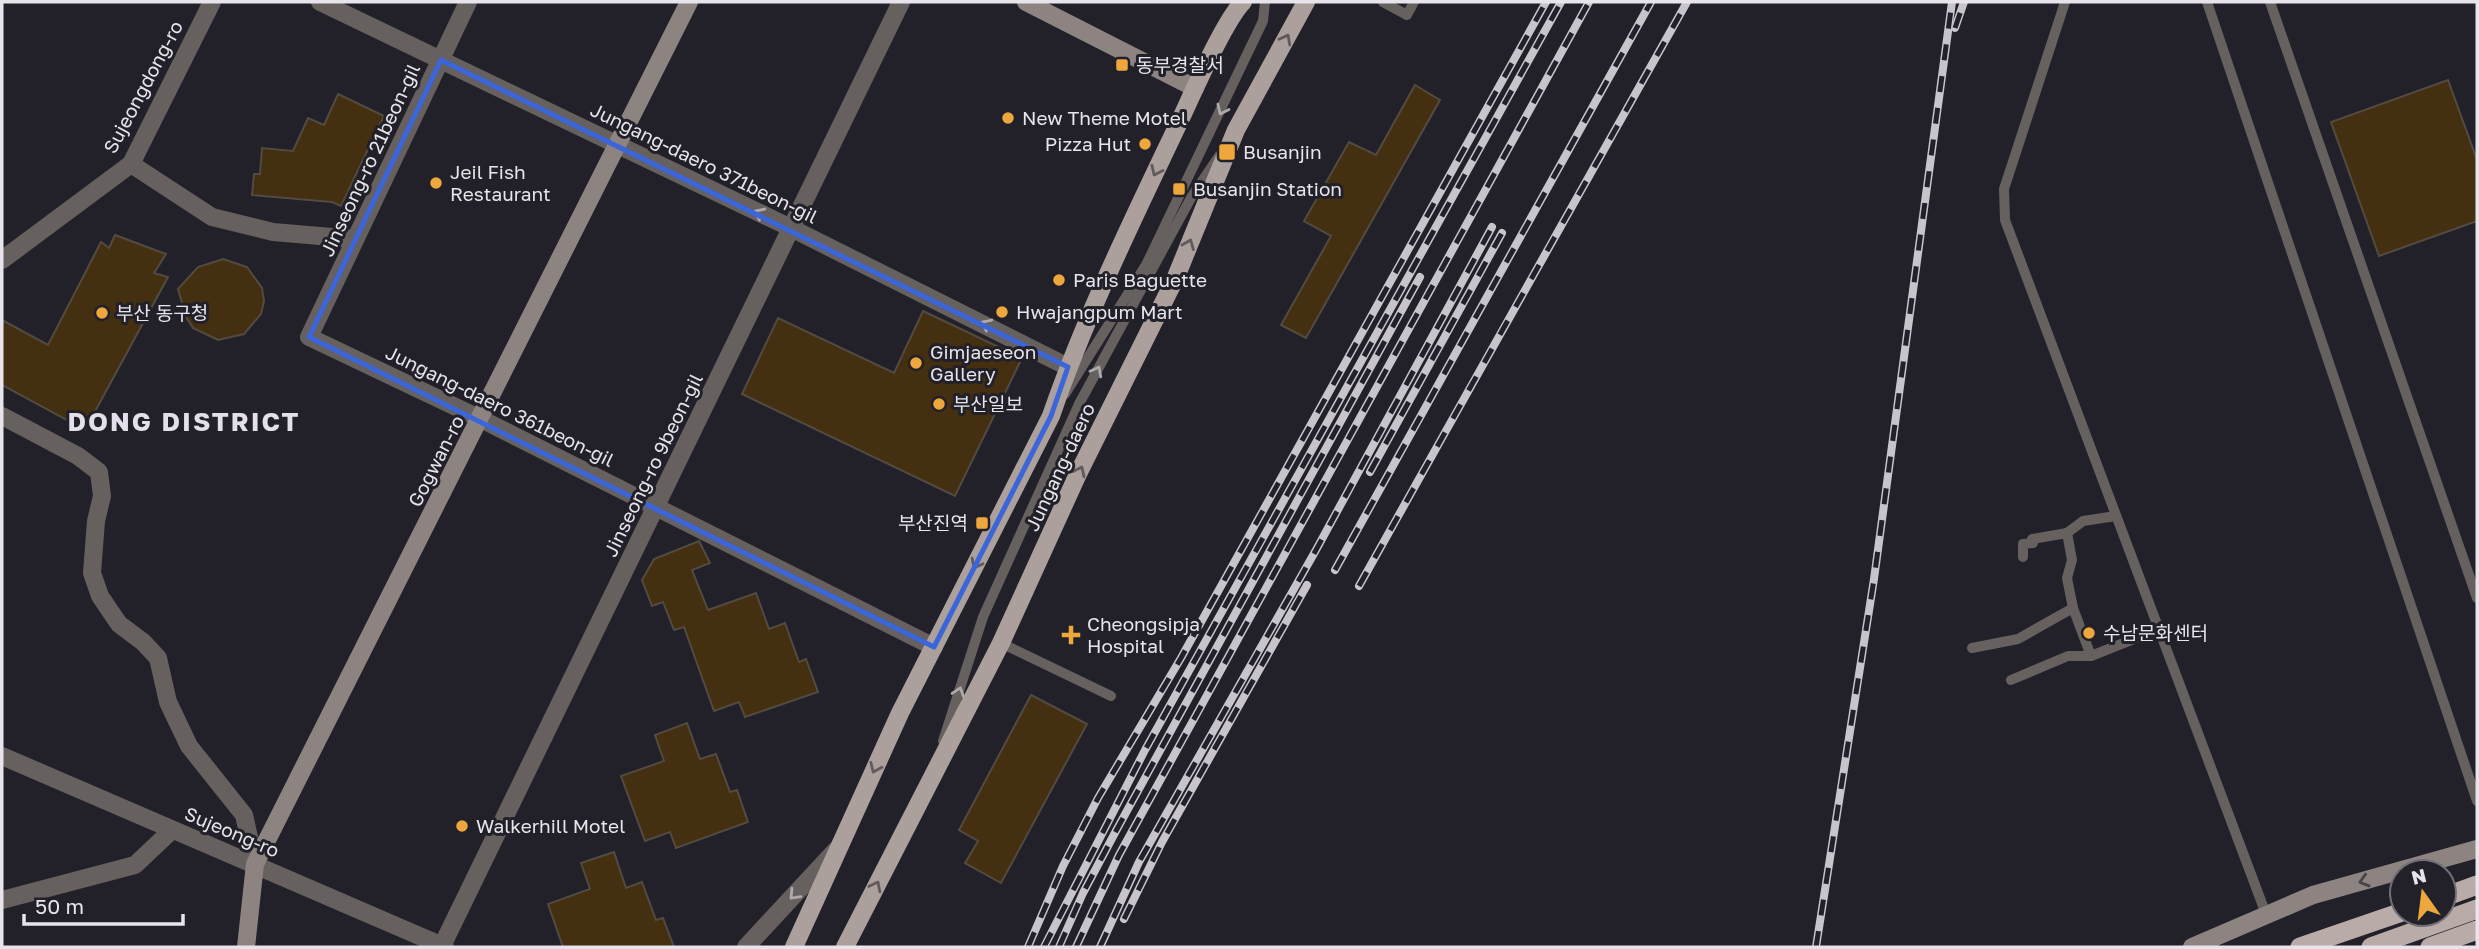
<svg xmlns="http://www.w3.org/2000/svg" width="2479" height="949" viewBox="0 0 2479 949" font-family="'Golos Text','Noto Sans KR',sans-serif">
<style>
.building{fill:#452f11;stroke:#524b42;stroke-width:2}
.lines{fill:none;stroke-linecap:round;stroke-linejoin:round}
.service{stroke:#66605f;stroke-width:10}
.minor{stroke:#66605f;stroke-width:18}
.tertiary{stroke:#66605f;stroke-width:18}
.secondary{stroke:#8d8481;stroke-width:18}
.primary{stroke:#aba09c;stroke-width:18}
.trunk{stroke:#b9aca8;stroke-width:19}
.rail-casing{stroke:#c7c5cb;stroke-width:8}
.rail{stroke:#222028;stroke-width:5;stroke-dasharray:16;stroke-linecap:butt}
.oneway{stroke:#605a5c}
.oneway2{stroke:#ada9ac}
.oneway3{stroke:#474347}
.marked{fill:none;stroke:#3b65db;stroke-width:5;stroke-linejoin:round}
.poi-dot{fill:#eea73d;stroke:#222028;stroke-width:2.5}
.labels{text-anchor:middle;stroke-width:6;stroke-linejoin:round;paint-order:stroke}
.poi-label{font-size:19px;fill:#e7e5eb;stroke:#222028;text-anchor:start}
.street-label{font-size:19px;fill:#e7e5eb;stroke:#222028}
.district-label{font-size:26px;font-weight:bold;letter-spacing:2px;fill:#e3dfeb;stroke:#222028}
</style>
<rect width="100%" height="100%" fill="#222028"/>
<g class="building">
<path d="M2448 80 2477 160V221L2379 256 2331 122Z"/>
<path d="M1415 85 1440 100 1306 338 1281 325 1331 236 1304 221 1349 142 1376 155Z"/>
<path d="M338 94 384 116 341 206 332 202 252 195 254 174H260L262 148 293 151 308 118 324 125Z"/>
<path d="M115 235 166 254 154 273 168 277 85 430 2 385V320L48 345 101 242 109 248Z"/>
<path d="M223 259 247 267 262 288 264 301 261 314 244 334 218 340 193 328 186 317 178 289 198 267Z"/>
<path d="M923 311 1022 358 955 496 742 394 778 318 894 373Z"/>
<path d="M699 541 710 563 692 570 708 610 756 593 769 629 785 623 799 662 806 659 818 692 745 717 739 702 714 711 684 627 674 630 663 602 652 606 642 580 654 559Z"/>
<path d="M1031 695 1087 724 1001 883 965 863 978 841 959 830Z"/>
<path d="M687 723 700 759 716 754 730 792 737 790 748 822 676 848 670 832 645 841 621 776 664 761 655 735Z"/>
<path d="M614 852 626 888 642 882 656 920 663 918 674 947H563L548 904 590 889 581 863Z"/>
</g>
<g class="lines">
<g class="service">
<path d="M1383 2 1407 15 1414 2"/>
<path d="M2065 2 2004 189 2005 220 2266 914"/>
<path d="M2207 2 2477 801"/>
<path d="M2270 2 2477 598"/>
<path d="M1065 394 1146 265 1263 21 1265 2"/>
<path d="M2067 533 2072 560 2067 578 2073 608 2091 656"/>
<path d="M2023 557V544L2033 543 2032 539 2067 533 2083 521 2116 516"/>
<path d="M1001 643 1111 696"/>
<path d="M1972 648 2018 639 2073 608"/>
<path d="M2011 680 2068 656H2091L2159 629"/>
<path d="M943 741 983 617 1079 404 1192 196 1219 156"/>
</g>
<g class="minor">
<path d="M320 2 791 228 1068 367"/>
<path d="M468 2 309 337 481 419 934 647"/>
<path d="M131 164 212 217 273 232 355 239"/>
<path d="M2 900 135 865 172 830"/>
<path d="M442 946 901 2"/>
</g>
<g class="tertiary">
<path d="M2 260 131 164 212 2"/>
<path d="M2 416 78 456 99 472 102 496 96 521 92 573 100 596 119 624 143 642 158 658 168 702 189 746 244 815 255 864"/>
<path d="M2 756 445 947"/>
<path d="M746 947 836 850"/>
</g>
<g class="secondary">
<path d="M1026 2 1195 88"/>
<path d="M246 947 255 864 689 2"/>
<path d="M2192 947 2313 895 2477 849"/>
</g>
<g class="primary">
<path d="M794 947 900 713 1051 416C1087 312 1136 213 1183 114 1195 88 1225 20 1243 2"/>
<path d="M845 947 1001 643 1077 476 1176 277 1236 130 1306 2"/>
</g>
<g class="trunk">
<path d="M2444 897 2477 885"/>
<path d="M2300 947 2402 912"/>
<path d="M2371 947 2477 909"/>
<path d="M2430 947 2477 930"/>
</g>
<defs>
<g id="rail">
<path d="M1955 28 1964 2"/>
<path d="M1370 472 1502 233"/>
<path d="M1335 570 1651 2"/>
<path d="M1359 586C1468 391 1578 196 1687 2"/>
<path d="M1124 919 1162 842 1307 585"/>
<path d="M1028 947 1063 866 1098 798 1181 658 1546 2"/>
<path d="M1044 947 1145 750 1561 2"/>
<path d="M1059 947 1083 893 1117 829 1420 277"/>
<path d="M1076 947 1119 855 1589 2"/>
<path d="M1100 947 1139 862 1316 550 1492 227"/>
<path d="M1816 947 1874 579 1952 2"/>
</g>
</defs>
<use href="#rail" class="rail-casing"/>
<use href="#rail" class="rail"/>
</g>
<defs><path id="oneway-chevron" d="M-2-3.5L2.5 0L-2 3.5" fill="none" stroke-width="1.6" stroke-linecap="round" stroke-linejoin="round" transform="scale(1.75)"/></defs>
<g class="oneway">
<use href="#oneway-chevron" transform="translate(1286 39) rotate(-62)"/>
<use href="#oneway-chevron" transform="translate(1156 171) rotate(115)"/>
<use href="#oneway-chevron" transform="translate(1189 244) rotate(-68)"/>
<use href="#oneway-chevron" transform="translate(1080 471) rotate(-65)"/>
<use href="#oneway-chevron" transform="translate(976 564) rotate(117)"/>
<use href="#oneway-chevron" transform="translate(875 768) rotate(114)"/>
<use href="#oneway-chevron" transform="translate(876 886) rotate(-63)"/>
</g>
<g class="oneway2">
<use href="#oneway-chevron" transform="translate(1222 110) rotate(115)"/>
<use href="#oneway-chevron" transform="translate(759 213) rotate(-154)"/>
<use href="#oneway-chevron" transform="translate(986 324) rotate(-154)"/>
<use href="#oneway-chevron" transform="translate(1097 371) rotate(-62)"/>
<use href="#oneway-chevron" transform="translate(959 692) rotate(-72)"/>
<use href="#oneway-chevron" transform="translate(794 895) rotate(133)"/>
</g>
<use class="oneway3" href="#oneway-chevron" transform="translate(2364 881) rotate(164)"/>
<path class="marked" d="M441 60 1068 367 1051 416 934 647 309 337Z"/>
<g class="poi-dot">
<rect x="1115" y="58" width="14" height="14" rx="3.5"/>
<circle cx="1008" cy="118" r="7"/>
<circle cx="1145" cy="144" r="7"/>
<rect x="1218" y="143" width="18" height="18" rx="3.5"/>
<circle cx="436" cy="183" r="7"/>
<rect x="1172" y="182" width="14" height="14" rx="3.5"/>
<circle cx="1059" cy="280" r="7"/>
<circle cx="1002" cy="312" r="7"/>
<circle cx="102" cy="313" r="7"/>
<circle cx="916" cy="363" r="7"/>
<circle cx="939" cy="404" r="7"/>
<rect x="975" y="516" width="14" height="14" rx="3.5"/>
<circle cx="2089" cy="633" r="7"/>
<path d="M1067.5 624.5h7v7h7v7h-7v7h-7v-7h-7v-7h7z"/>
<circle cx="462" cy="826" r="7"/>
</g>
<g class="labels">
<g class="poi-label">
<text x="1136" y="72">동부경찰서</text>
<text x="1022" y="125">New Theme Motel</text>
<text x="1131" y="151" text-anchor="end">Pizza Hut</text>
<text x="1243" y="159">Busanjin</text>
<text x="450" y="179">Jeil Fish<tspan x="450" dy="22">Restaurant</tspan></text>
<text x="1193" y="196">Busanjin Station</text>
<text x="1073" y="287">Paris Baguette</text>
<text x="1016" y="319">Hwajangpum Mart</text>
<text x="116" y="320">부산 동구청</text>
<text x="930" y="359">Gimjaeseon<tspan x="930" dy="22">Gallery</tspan></text>
<text x="953" y="411">부산일보</text>
<text x="968" y="530" text-anchor="end">부산진역</text>
<text x="1087" y="631">Cheongsipja<tspan x="1087" dy="22">Hospital</tspan></text>
<text x="2103" y="640">수남문화센터</text>
<text x="476" y="833">Walkerhill Motel</text>
</g>
<g class="street-label">
<text transform="translate(143 87) rotate(-62)" y="7">Sujeongdong-ro</text>
<text transform="translate(370 160) rotate(-65)" y="7">Jinseong-ro 21beon-gil</text>
<text transform="translate(704 163) rotate(26)" y="7">Jungang-daero 371beon-gil</text>
<text transform="translate(500 406) rotate(26)" y="7">Jungang-daero 361beon-gil</text>
<text transform="translate(436 461) rotate(-63)" y="7">Gogwan-ro</text>
<text transform="translate(653 465) rotate(-64)" y="7">Jinseong-ro 9beon-gil</text>
<text transform="translate(1060 467) rotate(-65)" y="7">Jungang-daero</text>
<text transform="translate(232 832) rotate(23)" y="7">Sujeong-ro</text>
</g>
<g class="district-label">
<text x="184" y="431">DONG DISTRICT</text>
</g>
</g>
<rect width="2479" height="949" fill="none" stroke="#e7e5eb" stroke-width="7"/>
<g transform="translate(2423 893) rotate(346)"><circle r="33" fill="#222028" stroke="#716f76" stroke-width="2"/>
<path d="M0-5L12 26L0 18L-12 26Z" fill="#eea73d"/>
<text y="-10" font-size="19" font-weight="bold" text-anchor="middle" fill="#e7e5eb">N</text>
</g>
<path d="M24 914v10h159v-10" fill="none" stroke="#e7e5eb" stroke-width="3.5"/>
<text x="35" y="914" font-size="21" fill="#e7e5eb" stroke="#222028" stroke-width="5" paint-order="stroke">50 m</text>
</svg>
